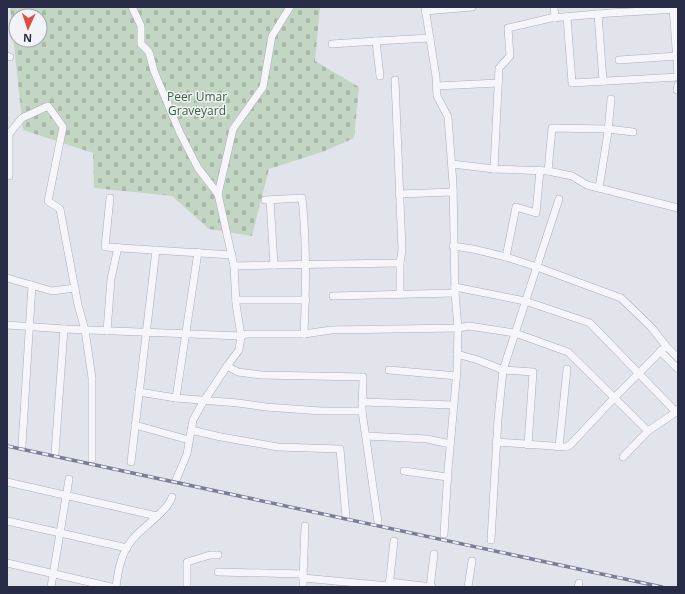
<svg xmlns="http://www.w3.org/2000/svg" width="685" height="594" viewBox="0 0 685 594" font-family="'Open Sans',sans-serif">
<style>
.cemetery{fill:url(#cemetery-stones);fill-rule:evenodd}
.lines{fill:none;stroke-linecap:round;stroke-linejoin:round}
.minor-casing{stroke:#aaacba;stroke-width:8}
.minor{stroke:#f6f6fa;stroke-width:7}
.rail-casing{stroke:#7a7d97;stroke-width:3.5}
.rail{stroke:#f2f3f9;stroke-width:2;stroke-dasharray:6;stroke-linecap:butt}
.labels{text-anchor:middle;stroke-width:3;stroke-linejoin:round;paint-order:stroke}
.park-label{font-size:12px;fill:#346338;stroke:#f2f3f9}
</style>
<defs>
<pattern id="cemetery-stones" width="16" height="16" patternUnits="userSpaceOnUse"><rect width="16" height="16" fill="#c3d6c3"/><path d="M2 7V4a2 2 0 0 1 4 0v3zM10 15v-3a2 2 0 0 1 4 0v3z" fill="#a8b8a9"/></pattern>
</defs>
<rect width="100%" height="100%" fill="#e2e4ec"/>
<path class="cemetery" d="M10 7H320L315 61 359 87 354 138 325 151 269 169 252 236 209 229 172 196 94 188 93 153 23 130ZM16 16H40V40H16Z"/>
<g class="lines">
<defs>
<g id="minor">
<path d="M132 7 141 26V44L149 52 154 71 180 133 198 168 218 194 234 266"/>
<path d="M425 7 436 77 437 96 448 117 453 184 455 293 458 328 457 370 448 470 444 534"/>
<path d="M554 7 555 18"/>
<path d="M673 7 678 75"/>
<path d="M425 11 472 7"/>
<path d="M598 14 603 81"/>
<path d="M567 17 572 83 678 77"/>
<path d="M376 41 430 38"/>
<path d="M332 44 376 41 380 76"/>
<path d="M7 56 10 57"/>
<path d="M619 60 677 56"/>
<path d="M395 80 402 250 400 263V294"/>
<path d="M678 85 677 90H678"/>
<path d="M437 86 498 83"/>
<path d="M452 164 494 169 548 171 572 176 587 185 678 208"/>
<path d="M494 169 499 68 510 56 508 28 551 18 610 13 678 9"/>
<path d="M548 171 552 128 608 129 633 132"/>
<path d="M7 176H9V134L22 118 48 106 63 127 48 201 60 209 78 305 85 330 92 378V459"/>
<path d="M599 188 608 132 611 99"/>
<path d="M218 194 233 129 263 87 272 36 290 7"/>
<path d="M399 194 453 192"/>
<path d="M110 198 105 247 232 255"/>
<path d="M265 200 302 198C307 243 306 288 304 334"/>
<path d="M453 246 473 249 506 257 537 267 621 298 651 327 666 346 678 358"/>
<path d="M198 252 176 398 238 403 266 407 321 411H362"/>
<path d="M506 257 516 207 536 213 540 170"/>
<path d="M274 265 400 263"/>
<path d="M7 278 52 291 75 288"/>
<path d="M455 287 525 301 590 323 676 412 678 409"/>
<path d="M333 296 455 293"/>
<path d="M236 300H306"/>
<path d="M7 325 64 329"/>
<path d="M107 331 111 279 118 247"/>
<path d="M660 351 678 369"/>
<path d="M457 354 478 360 503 370 533 372 528 445"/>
<path d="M227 366 239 350 241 336 236 304 234 266 274 265 270 200"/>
<path d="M389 370 457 376"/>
<path d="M139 392 176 398"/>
<path d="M362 402 453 405"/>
<path d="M135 425 189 440"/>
<path d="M191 430 221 437 278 447 340 449 346 517"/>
<path d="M366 436 427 439 450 444"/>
<path d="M496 442 566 447 570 445 615 397 666 346"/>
<path d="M22 445 32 285"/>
<path d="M559 447 567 369"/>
<path d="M55 453 64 329 241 336 247 334H304L331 330 458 328 469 326 515 333 568 352 648 431 676 412"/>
<path d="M623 457 648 431"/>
<path d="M131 462 156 250"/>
<path d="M404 471 447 477"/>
<path d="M176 480 187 454 193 420 202 404 227 366 238 372 261 375 363 377 362 411 378 522"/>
<path d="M7 482 157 516"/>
<path d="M7 521 127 548"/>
<path d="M305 526 303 578 389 586"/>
<path d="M491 540 498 419 503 370 559 199"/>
<path d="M7 563 111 587"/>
<path d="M218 572 303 574"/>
<path d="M303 578V587"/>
<path d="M389 582 432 587"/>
<path d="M51 587 69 479"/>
<path d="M116 587C118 571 121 553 132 540 142 527 167 512 172 497"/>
<path d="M187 587V562L210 555H218"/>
<path d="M389 587 394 541"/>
<path d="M430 587 434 554"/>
<path d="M468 587 472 561"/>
<path d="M578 587 579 583"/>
</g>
</defs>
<use href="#minor" class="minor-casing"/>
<use href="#minor" class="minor"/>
<defs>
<path id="rail" d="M7 446 662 587"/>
</defs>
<use href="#rail" class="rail-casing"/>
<use href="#rail" class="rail"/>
</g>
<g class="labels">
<g class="park-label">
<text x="197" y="101">Peer Umar<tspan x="197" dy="14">Graveyard</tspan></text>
</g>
</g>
<rect width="685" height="594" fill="none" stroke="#282b46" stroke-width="16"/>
<g transform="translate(28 28) rotate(183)"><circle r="19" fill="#f2f3f9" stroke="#a1a3b1"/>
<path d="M0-3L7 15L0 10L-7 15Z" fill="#da503e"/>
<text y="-6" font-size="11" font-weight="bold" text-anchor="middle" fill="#282b46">N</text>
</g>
</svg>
